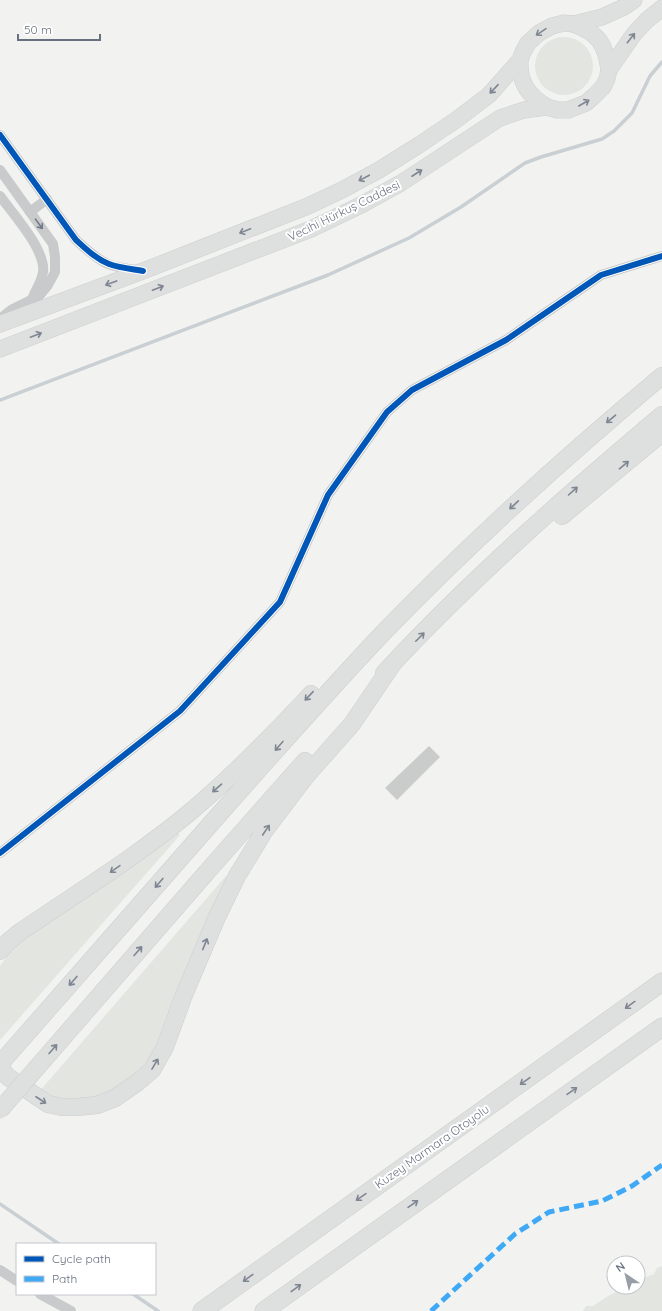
<svg xmlns="http://www.w3.org/2000/svg" width="662" height="1311" viewBox="0 0 662 1311" font-family="Quicksand,sans-serif">
<style>
.green{fill:#e2e5e0}
.lines{fill:none;stroke-linecap:round;stroke-linejoin:round}
.stream{stroke:#c9cfd2;stroke-width:3.5}
.building{fill:#cacccc}
.primary-casing{stroke:#cfd0d1;stroke-width:17}
.trunk-casing{stroke:#cecfcf;stroke-width:18}
.motorway-casing{stroke:#cecfcf;stroke-width:19}
.minor{stroke:#c9cacb;stroke-width:10}
.primary{stroke:#dedfdf;stroke-width:16}
.trunk{stroke:#dedfdf;stroke-width:17}
.motorway{stroke:#dedfdf;stroke-width:18}
.trunk-bridge-casing{stroke:#cecfcf;stroke-width:18;stroke-linecap:butt}
.trunk-bridge{stroke:#dedfdf;stroke-width:17}
.quiet{stroke:#3fa9f5;stroke-width:5;stroke-dasharray:10 5;stroke-linecap:butt}
.cycleway-casing{stroke:#fff;stroke-width:8}
.cycleway{stroke:#0057b8;stroke-width:6}
.oneway{stroke:#7e8692}
.oneway2{stroke:#707987}
.labels{text-anchor:middle;stroke-width:4;stroke-linejoin:round;paint-order:stroke}
.street-label{font-size:12px;fill:#66707f;stroke:#fff}
</style>
<rect width="100%" height="100%" fill="#f2f3f1"/>
<g class="green">
<circle cx="564" cy="66" r="29"/>
<path d="M177 832 180 835 0 1040V966L11 951 35 930Z"/>
<path d="M226 876 230 879 157 1052 127 1085 85 1102 56 1098 38 1093Z"/>
<path d="M662 1266V1311H583L586 1306H593L608 1296 626 1287H638V1280L654 1274 657 1268Z"/>
</g>
<g class="lines">
<g class="stream">
<path d="M0 400 328 275 409 238 461 207 525 163 541 157 602 139 614 131 632 113 650 76 662 62"/>
<path d="M0 1204 59 1244"/>
<path d="M133 1294 158 1311"/>
</g>
</g>
<path class="building" d="M429 746 440 757 397 800 385 788Z"/>
<g class="lines">
<defs>
<g id="primary">
<path d="M574 24C599 34 605 43 609 70"/>
<path d="M520 60C519 83 528 95 547 107"/>
<path d="M0 324 143 271 308 206 342 190 379 170 419 145 456 120 489 95 520 60 523 52 528 43 539 33 552 26 564 23 574 24 602 17 624 7 634 0"/>
<path d="M0 349 311 229 361 205 401 183 500 118 524 110 547 107 557 110H568L586 103 594 96 603 87 607 79 609 70 634 34 647 20 662 8"/>
</g>
<g id="trunk">
<path d="M562 516 662 433"/>
<path d="M384 673C470 580 566 496 662 415"/>
<path d="M206 873 305 761"/>
<path d="M0 951 8 942 20 932C77 893 136 857 189 813 233 776 272 736 311 694"/>
<path d="M0 1064C74 980 148 895 222 811 275 751 328 691 383 633 471 542 565 457 662 376"/>
<path d="M0 1067 8 1077 48 1104 62 1107H78L97 1105 115 1098 138 1082 152 1070 165 1047 184 995 217 917 237 876 265 830 306 776 352 724 392 665"/>
</g>
<g id="motorway">
<path d="M202 1311 662 982"/>
<path d="M264 1311 662 1027"/>
</g>
</defs>
<use href="#primary" class="primary-casing"/>
<use href="#trunk" class="trunk-casing"/>
<use href="#motorway" class="motorway-casing"/>
<g class="minor">
<path d="M0 135 76 240C86 249 96 259 108 264 118 268 129 269 139 270"/>
<path d="M0 170 53 244 55 257V272L48 285 39 296 11 310 0 319"/>
<path d="M0 196C13 214 46 250 43 272 42 281 36 289 33 297"/>
<path d="M30 212 47 199"/>
<path d="M0 853 180 711 280 602 328 495 387 412 412 390 506 340 601 275 662 256"/>
<path d="M0 1270 17 1281"/>
<path d="M40 1294 71 1311"/>
</g>
<use href="#primary" class="primary"/>
<use href="#trunk" class="trunk"/>
<use href="#motorway" class="motorway"/>
<defs>
<path id="trunk-bridge" d="M0 1110 206 873"/>
</defs>
<use href="#trunk-bridge" class="trunk-bridge-casing"/>
<use href="#trunk-bridge" class="trunk-bridge"/>
<path class="quiet" d="M431 1311 515 1234 549 1212 602 1201 632 1186 662 1165"/>
<defs>
<g id="cycleway">
<path d="M0 135 76 240C86 249 96 259 109 264 120 268 132 269 143 271"/>
<path d="M0 853 180 711 280 602 328 495 387 412 412 390 506 340 601 275 662 256"/>
</g>
</defs>
<use href="#cycleway" class="cycleway-casing"/>
<use href="#cycleway" class="cycleway"/>
</g>
<defs><path id="oneway-shaft" d="M-6 0H5M1.5-3L5.5 0L1.5 3" fill="none" stroke-width="1.6" stroke-linecap="round" stroke-linejoin="round"/></defs>
<g class="oneway">
<use href="#oneway-shaft" transform="translate(541 32) rotate(146)"/>
<use href="#oneway-shaft" transform="translate(631 38) rotate(-52)"/>
<use href="#oneway-shaft" transform="translate(494 89) rotate(133)"/>
<use href="#oneway-shaft" transform="translate(584 103) rotate(-30)"/>
<use href="#oneway-shaft" transform="translate(417 173) rotate(-33)"/>
<use href="#oneway-shaft" transform="translate(364 178) rotate(152)"/>
<use href="#oneway-shaft" transform="translate(245 231) rotate(158)"/>
<use href="#oneway-shaft" transform="translate(111 283) rotate(160)"/>
<use href="#oneway-shaft" transform="translate(158 288) rotate(-21)"/>
<use href="#oneway-shaft" transform="translate(36 335) rotate(-21)"/>
<use href="#oneway-shaft" transform="translate(611 419) rotate(140)"/>
<use href="#oneway-shaft" transform="translate(624 465) rotate(-40)"/>
<use href="#oneway-shaft" transform="translate(573 491) rotate(-42)"/>
<use href="#oneway-shaft" transform="translate(514 505) rotate(137)"/>
<use href="#oneway-shaft" transform="translate(420 637) rotate(-45)"/>
<use href="#oneway-shaft" transform="translate(309 696) rotate(133)"/>
<use href="#oneway-shaft" transform="translate(279 746) rotate(131)"/>
<use href="#oneway-shaft" transform="translate(217 788) rotate(139)"/>
<use href="#oneway-shaft" transform="translate(266 830) rotate(-56)"/>
<use href="#oneway-shaft" transform="translate(115 869) rotate(145)"/>
<use href="#oneway-shaft" transform="translate(159 883) rotate(131)"/>
<use href="#oneway-shaft" transform="translate(205 944) rotate(-68)"/>
<use href="#oneway-shaft" transform="translate(138 951) rotate(-49)"/>
<use href="#oneway-shaft" transform="translate(73 981) rotate(131)"/>
<use href="#oneway-shaft" transform="translate(630 1005) rotate(144)"/>
<use href="#oneway-shaft" transform="translate(53 1049) rotate(-49)"/>
<use href="#oneway-shaft" transform="translate(155 1064) rotate(-59)"/>
<use href="#oneway-shaft" transform="translate(525 1081) rotate(145)"/>
<use href="#oneway-shaft" transform="translate(572 1091) rotate(-35)"/>
<use href="#oneway-shaft" transform="translate(41 1100) rotate(33)"/>
<use href="#oneway-shaft" transform="translate(361 1197) rotate(145)"/>
<use href="#oneway-shaft" transform="translate(413 1204) rotate(-35)"/>
<use href="#oneway-shaft" transform="translate(248 1278) rotate(144)"/>
<use href="#oneway-shaft" transform="translate(296 1288) rotate(-36)"/>
</g>
<use class="oneway2" href="#oneway-shaft" transform="translate(39 224) rotate(54)"/>
<g class="labels">
<g class="street-label">
<text transform="translate(344 211) rotate(-26)" y="4">Vecihi Hürkuş Caddesi</text>
<text transform="translate(432 1147) rotate(-35)" y="4">Kuzey Marmara Otoyolu</text>
</g>
</g>
<rect x="16" y="1243" width="140" height="52" fill="#ffffff" stroke="#c2c6cc"/>
<rect x="24" y="1256" width="20" height="6" fill="#0057b8" stroke="#c2c6cc"/>
<text x="52" y="1263" font-size="12" fill="#66707f">Cycle path</text>
<rect x="24" y="1276" width="20" height="6" fill="#3fa9f5" stroke="#c2c6cc"/>
<text x="52" y="1283" font-size="12" fill="#66707f">Path</text>
<g transform="translate(626 1275) rotate(325)"><circle r="19" fill="#ffffff" stroke="#c2c6cc"/>
<path d="M0-3L7 15L0 10L-7 15Z" fill="#979ea7"/>
<text y="-6" font-size="11" font-weight="bold" text-anchor="middle" fill="#66707f">N</text>
</g>
<path d="M18 34v6h82v-6" fill="none" stroke="#66707f" stroke-width="2"/>
<text x="24" y="34" font-size="12" fill="#66707f" stroke="#ffffff" stroke-width="3" paint-order="stroke">50 m</text>
</svg>
